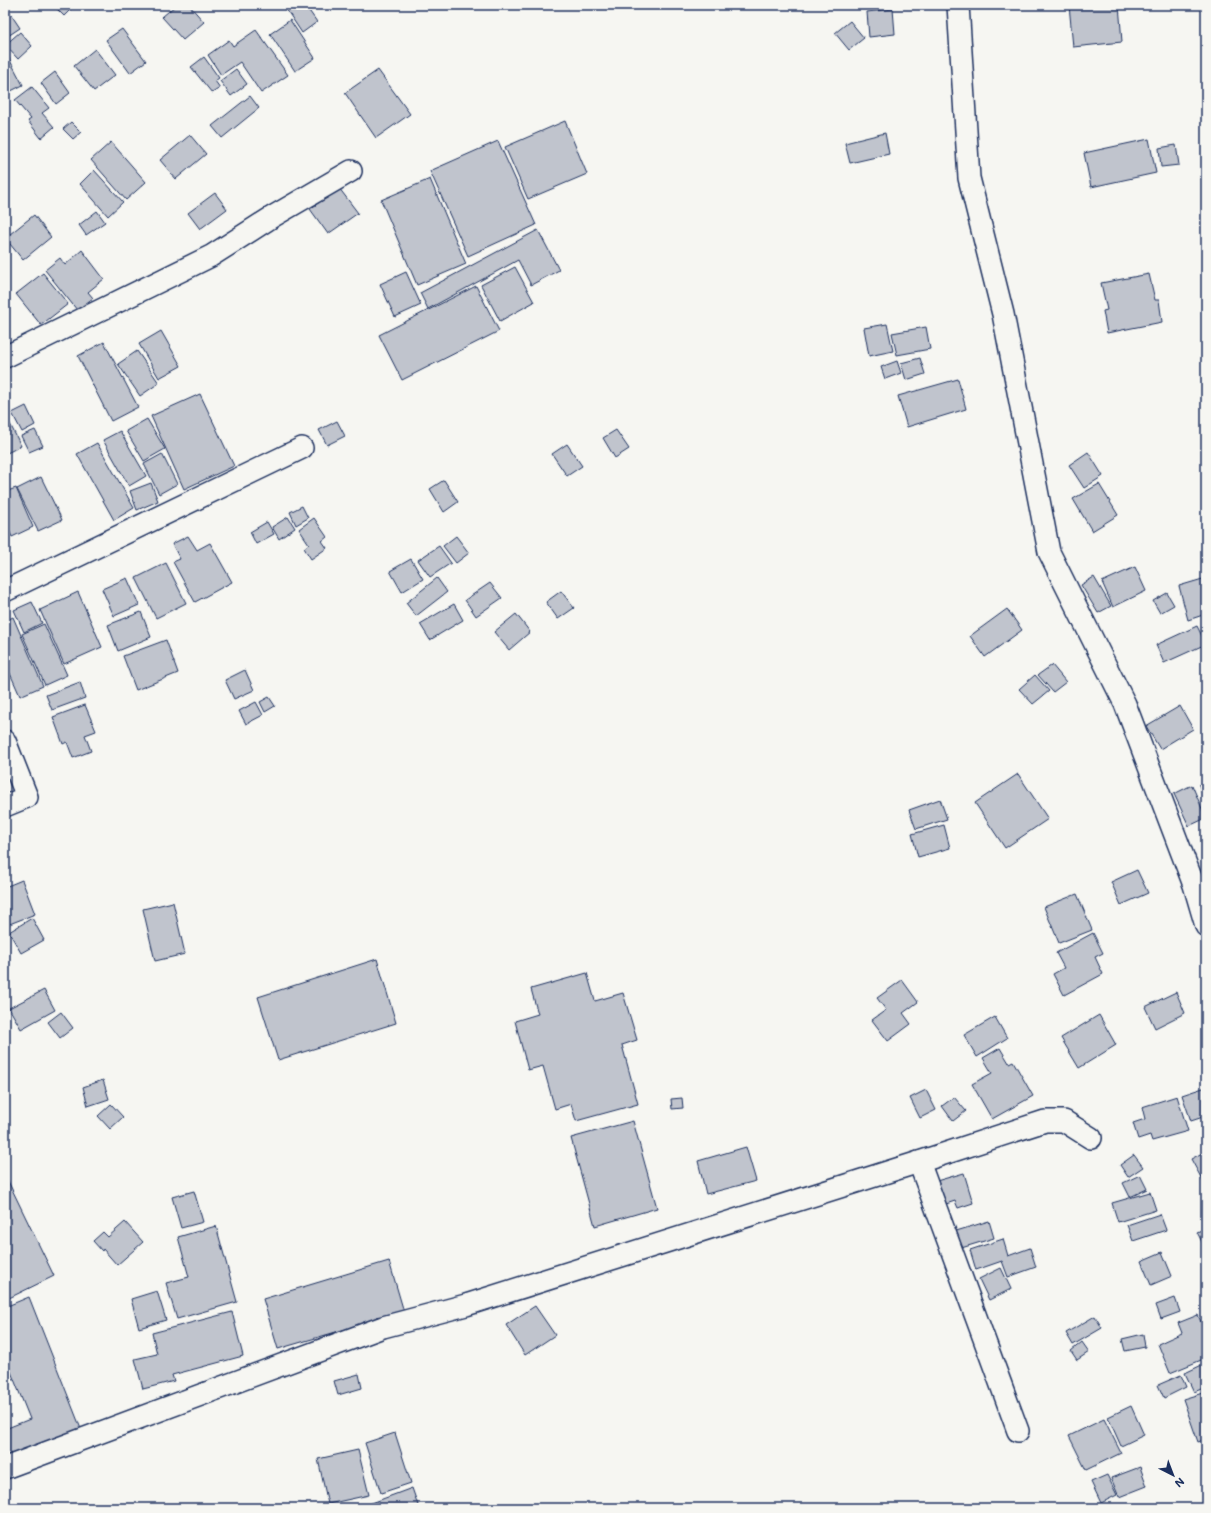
<svg xmlns="http://www.w3.org/2000/svg" width="1211" height="1513" viewBox="0 0 1211 1513" font-family="Mali,sans-serif">
<style>
.building{fill:#c0c4cd;stroke:#1b2f5e}
.lines{fill:none;stroke-linecap:round;stroke-linejoin:round}
.street-casing{stroke:#1b2f5e;stroke-width:24}
.street{stroke:#f6f6f2;stroke-width:21}
</style>
<rect width="100%" height="100%" fill="#f6f6f2"/>
<filter id="ink" filterUnits="userSpaceOnUse"><feTurbulence type="fractalNoise" baseFrequency=".025" numOctaves="2"/><feDisplacementMap in="SourceGraphic" scale="8" xChannelSelector="R" yChannelSelector="G"/><feConvolveMatrix kernelMatrix="1 2 1 2 8 2 1 2 1" color-interpolation-filters="sRGB"/></filter>
<g filter="url(#ink)">
<g class="building">
<path d="M53 5H75L64 16Z"/>
<path d="M176 5H189L204 22 183 40 162 17Z"/>
<path d="M292 5H305L317 22 302 33 286 9Z"/>
<path d="M1069 5H1119L1122 42 1073 47Z"/>
<path d="M6 7 20 28 5 38V8Z"/>
<path d="M893 9 895 34 869 37 867 12Z"/>
<path d="M290 20 315 58 295 71 270 34Z"/>
<path d="M850 21 864 38 849 50 835 33Z"/>
<path d="M122 29 146 61 130 73 106 40Z"/>
<path d="M256 30 288 75 261 93 240 62 221 75 208 55 229 40 233 46Z"/>
<path d="M20 32 32 46 18 59 5 45Z"/>
<path d="M95 49 115 75 94 91 74 66Z"/>
<path d="M5 51 23 85 5 94Z"/>
<path d="M204 57 219 78 215 81 220 88 212 93 191 67Z"/>
<path d="M236 69 247 84 231 96 220 81Z"/>
<path d="M378 70 410 114 376 138 345 93Z"/>
<path d="M55 72 70 93 56 104 41 83Z"/>
<path d="M32 87 49 108 42 113 54 127 41 138 28 121 31 119 15 100Z"/>
<path d="M250 96 259 108 222 138 212 126Z"/>
<path d="M565 121 587 174 528 199 505 147Z"/>
<path d="M71 122 81 132 73 139 63 129Z"/>
<path d="M885 133 889 154 850 163 845 143Z"/>
<path d="M190 135 206 154 176 179 160 160Z"/>
<path d="M1149 139 1156 173 1091 187 1084 153Z"/>
<path d="M498 141 536 225 468 256 430 171Z"/>
<path d="M111 142 146 182 126 200 91 160Z"/>
<path d="M1176 145 1179 165 1161 167 1159 148Z"/>
<path d="M94 170 123 202 108 216 80 184Z"/>
<path d="M430 179 466 264 417 285 381 200Z"/>
<path d="M339 188 358 213 328 234 310 209Z"/>
<path d="M215 193 227 209 200 229 188 213Z"/>
<path d="M97 211 105 222 86 235 79 225Z"/>
<path d="M34 215 51 237 23 260 5 238Z"/>
<path d="M538 230 559 270 531 285 518 260 428 309 420 293Z"/>
<path d="M82 250 104 279 88 292 93 298 77 310 45 270 60 258 65 265Z"/>
<path d="M515 267 534 302 500 321 481 285Z"/>
<path d="M406 272 421 305 395 317 380 284Z"/>
<path d="M43 273 68 304 41 325 16 294Z"/>
<path d="M1149 274 1155 300H1159L1162 322 1107 333 1103 311 1107 310 1101 283Z"/>
<path d="M476 286 499 331 402 380 379 335Z"/>
<path d="M887 324 893 351 869 356 864 328Z"/>
<path d="M926 327 930 349 897 355 892 333Z"/>
<path d="M161 331 181 366 159 378 139 344Z"/>
<path d="M104 342 138 407 111 421 78 356Z"/>
<path d="M137 351 159 383 140 396 118 364Z"/>
<path d="M920 358 925 374 906 380 901 363Z"/>
<path d="M897 361 901 373 885 379 881 367Z"/>
<path d="M958 379 966 409 907 427 898 396Z"/>
<path d="M200 394 234 466 184 489 151 416Z"/>
<path d="M26 406 35 425 22 432 12 413Z"/>
<path d="M7 418 21 446 5 454V419Z"/>
<path d="M147 419 165 449 144 461 126 431Z"/>
<path d="M337 421 345 436 327 445 319 430Z"/>
<path d="M35 430 43 446 29 452 21 436Z"/>
<path d="M616 430 629 449 615 458 603 438Z"/>
<path d="M120 431 146 476 129 486 103 440Z"/>
<path d="M97 443 134 508 114 520 77 454Z"/>
<path d="M567 444 582 466 567 476 552 454Z"/>
<path d="M1088 452 1103 476 1084 488 1069 465Z"/>
<path d="M162 454 177 484 159 494 144 464Z"/>
<path d="M41 477 62 520 38 531 17 489Z"/>
<path d="M444 480 458 502 444 512 430 489Z"/>
<path d="M151 483 158 501 137 510 130 491Z"/>
<path d="M1099 484 1118 515 1092 531 1073 499Z"/>
<path d="M16 488 33 527 12 537 5 521V492Z"/>
<path d="M302 506 308 518 296 525 290 512Z"/>
<path d="M288 517 295 528 279 539 272 527Z"/>
<path d="M314 518 327 537 322 541 327 548 311 559 304 548 309 544 299 529Z"/>
<path d="M267 522 274 534 256 544 250 532Z"/>
<path d="M188 536 197 550 210 543 232 582 195 602 173 562 180 559 172 544Z"/>
<path d="M456 536 469 553 456 563 443 546Z"/>
<path d="M439 546 451 563 430 577 418 560Z"/>
<path d="M411 559 423 579 402 592 390 571Z"/>
<path d="M166 563 186 603 156 618 136 578Z"/>
<path d="M1135 567 1146 591 1113 607 1102 582Z"/>
<path d="M1094 577 1111 606 1098 613 1081 585Z"/>
<path d="M127 578 139 605 114 616 102 589Z"/>
<path d="M437 578 447 592 416 616 406 603Z"/>
<path d="M1206 578V614L1188 620 1179 586Z"/>
<path d="M490 583 502 598 476 616 465 600Z"/>
<path d="M561 591 574 608 558 619 546 602Z"/>
<path d="M78 592 102 647 64 664 40 610Z"/>
<path d="M1167 593 1174 605 1160 613 1153 601Z"/>
<path d="M32 602 42 623 24 632 14 610Z"/>
<path d="M454 604 463 620 430 640 420 624Z"/>
<path d="M1007 609 1022 630 985 657 970 636Z"/>
<path d="M141 612 151 637 118 651 108 625Z"/>
<path d="M516 614 530 632 509 650 494 632Z"/>
<path d="M13 617 43 686 20 696 5 662V621Z"/>
<path d="M44 624 67 675 45 685 22 634Z"/>
<path d="M1197 626 1206 644 1164 663 1156 645Z"/>
<path d="M166 640 178 673 136 690 123 656Z"/>
<path d="M1052 665 1066 682 1053 692 1038 675Z"/>
<path d="M245 670 254 690 234 699 225 680Z"/>
<path d="M1035 675 1049 691 1033 704 1019 689Z"/>
<path d="M80 682 85 698 52 710 46 695Z"/>
<path d="M269 697 275 706 265 712 260 702Z"/>
<path d="M256 702 263 715 246 724 239 711Z"/>
<path d="M85 705 96 731 85 735 91 751 73 758 67 742 63 744 53 717Z"/>
<path d="M1180 706 1193 729 1160 749 1146 726Z"/>
<path d="M1018 774 1048 819 1005 848 975 803Z"/>
<path d="M1206 783V805L1199 785Z"/>
<path d="M1192 785 1206 818 1189 826 1174 794Z"/>
<path d="M940 799 947 819 916 829 909 810Z"/>
<path d="M944 825 950 848 918 857 912 834Z"/>
<path d="M1137 870 1148 893 1121 905 1111 882Z"/>
<path d="M22 880 35 914 7 925 5 919V887Z"/>
<path d="M1077 894 1092 930 1059 943 1044 907Z"/>
<path d="M173 902 185 954 155 961 143 909Z"/>
<path d="M32 918 44 940 21 953 9 932Z"/>
<path d="M1093 933 1103 953 1095 957 1103 974 1064 995 1053 974 1064 968 1056 953Z"/>
<path d="M377 959 396 1023 278 1060 258 997Z"/>
<path d="M587 973 595 1001 623 993 637 1040 622 1045 638 1104 576 1121 571 1104 555 1109 543 1066 528 1070 515 1021 538 1014 531 989Z"/>
<path d="M902 980 918 1002 903 1013 911 1024 888 1041 872 1020 886 1010 877 998Z"/>
<path d="M44 990 55 1010 21 1029 9 1008Z"/>
<path d="M1176 992 1185 1013 1155 1028 1145 1007Z"/>
<path d="M61 1012 73 1028 60 1038 48 1022Z"/>
<path d="M1099 1015 1116 1045 1079 1068 1061 1038Z"/>
<path d="M995 1017 1007 1038 977 1057 964 1035Z"/>
<path d="M1000 1048 1009 1063 1013 1061 1033 1096 992 1119 972 1084 992 1073 983 1058Z"/>
<path d="M103 1080 109 1099 88 1106 83 1087Z"/>
<path d="M1206 1087V1116L1191 1121 1182 1095Z"/>
<path d="M926 1090 936 1110 920 1118 910 1098Z"/>
<path d="M1177 1096 1188 1131 1152 1141 1150 1135 1138 1139 1133 1123 1145 1119 1142 1107Z"/>
<path d="M954 1097 966 1111 953 1121 942 1106Z"/>
<path d="M682 1098 683 1108 672 1109 671 1099Z"/>
<path d="M111 1104 123 1117 110 1129 98 1116Z"/>
<path d="M633 1121 657 1208 595 1226 571 1138Z"/>
<path d="M746 1147 756 1181 706 1194 698 1161Z"/>
<path d="M1206 1151V1182L1204 1183 1191 1159Z"/>
<path d="M1134 1155 1143 1167 1128 1177 1120 1165Z"/>
<path d="M964 1173 973 1203 958 1208 955 1201 940 1206 933 1182Z"/>
<path d="M1140 1175 1147 1189 1130 1197 1123 1183Z"/>
<path d="M6 1177 54 1276 7 1299 5 1295V1178Z"/>
<path d="M194 1191 203 1222 181 1228 172 1197Z"/>
<path d="M1150 1192 1156 1210 1118 1222 1112 1203Z"/>
<path d="M1160 1214 1166 1230 1133 1241 1127 1225Z"/>
<path d="M989 1221 994 1238 958 1249 953 1232Z"/>
<path d="M125 1222 143 1242 117 1265 103 1249 102 1251 93 1241 103 1232 108 1237Z"/>
<path d="M216 1226 237 1302 177 1319 166 1283 189 1277 178 1237Z"/>
<path d="M1206 1228V1250L1197 1232Z"/>
<path d="M1003 1239 1008 1256 1030 1248 1036 1267 1008 1277 1002 1261 976 1270 970 1250Z"/>
<path d="M1162 1252 1172 1276 1151 1285 1141 1261Z"/>
<path d="M389 1261 404 1312 278 1349 263 1299Z"/>
<path d="M1001 1268 1011 1289 989 1300 979 1279Z"/>
<path d="M157 1291 166 1320 139 1328 131 1299Z"/>
<path d="M29 1297 81 1429 5 1460V1429L30 1419 5 1357V1307Z"/>
<path d="M1175 1298 1180 1312 1161 1319 1156 1305Z"/>
<path d="M535 1306 555 1335 525 1355 506 1325Z"/>
<path d="M232 1312 243 1356 172 1375 174 1381 143 1389 135 1359 157 1354 152 1333Z"/>
<path d="M1198 1315 1202 1324 1206 1323V1358L1170 1373 1158 1344 1182 1333 1178 1323Z"/>
<path d="M1095 1316 1102 1328 1073 1345 1066 1333Z"/>
<path d="M1143 1334 1145 1347 1125 1351 1122 1339Z"/>
<path d="M1082 1342 1089 1352 1077 1360 1071 1351Z"/>
<path d="M1206 1363V1387L1194 1392 1185 1373Z"/>
<path d="M359 1374 362 1388 338 1395 334 1381Z"/>
<path d="M1181 1375 1186 1387 1164 1398 1158 1385Z"/>
<path d="M1206 1392V1439L1198 1442 1183 1399Z"/>
<path d="M1131 1406 1144 1435 1121 1446 1108 1417Z"/>
<path d="M1104 1419 1121 1453 1086 1470 1069 1436Z"/>
<path d="M395 1433 411 1483 381 1493 365 1443Z"/>
<path d="M358 1450 369 1495 328 1504 318 1459Z"/>
<path d="M1140 1467 1147 1486 1119 1497 1111 1478Z"/>
<path d="M1107 1475 1117 1495 1101 1503 1091 1482Z"/>
<path d="M412 1488 419 1508H361V1507Z"/>
</g>
<g class="lines">
<defs>
<g id="street">
<path d="M958 5 969 178 1003 314 1049 552 1125 704 1194 885 1206 926"/>
<path d="M5 357 211 256 272 217 351 171"/>
<path d="M5 591 302 448"/>
<path d="M5 741 27 797 5 806"/>
<path d="M919 1162 1018 1431"/>
<path d="M5 1468 383 1327 466 1305 919 1162 1045 1121H1064L1091 1138"/>
</g>
</defs>
<use href="#street" class="street-casing"/>
<use href="#street" class="street"/>
</g>
</g>
<rect width="1211" height="1513" fill="none" stroke="#f6f6f2" stroke-width="20"/>
<rect x="10" y="10" width="1191" height="1493" fill="none" stroke="#1b2f5e" stroke-width="1.5" filter="url(#ink)"/>
<g transform="translate(1173 1475) rotate(138)" stroke="#f6f6f2" stroke-width="3" paint-order="stroke">
<path d="M0-3L7 15L0 10L-7 15Z" fill="#1b2f5e"/>
<text y="-6" font-size="11" font-weight="bold" text-anchor="middle" fill="#1b2f5e">N</text>
</g>
</svg>
